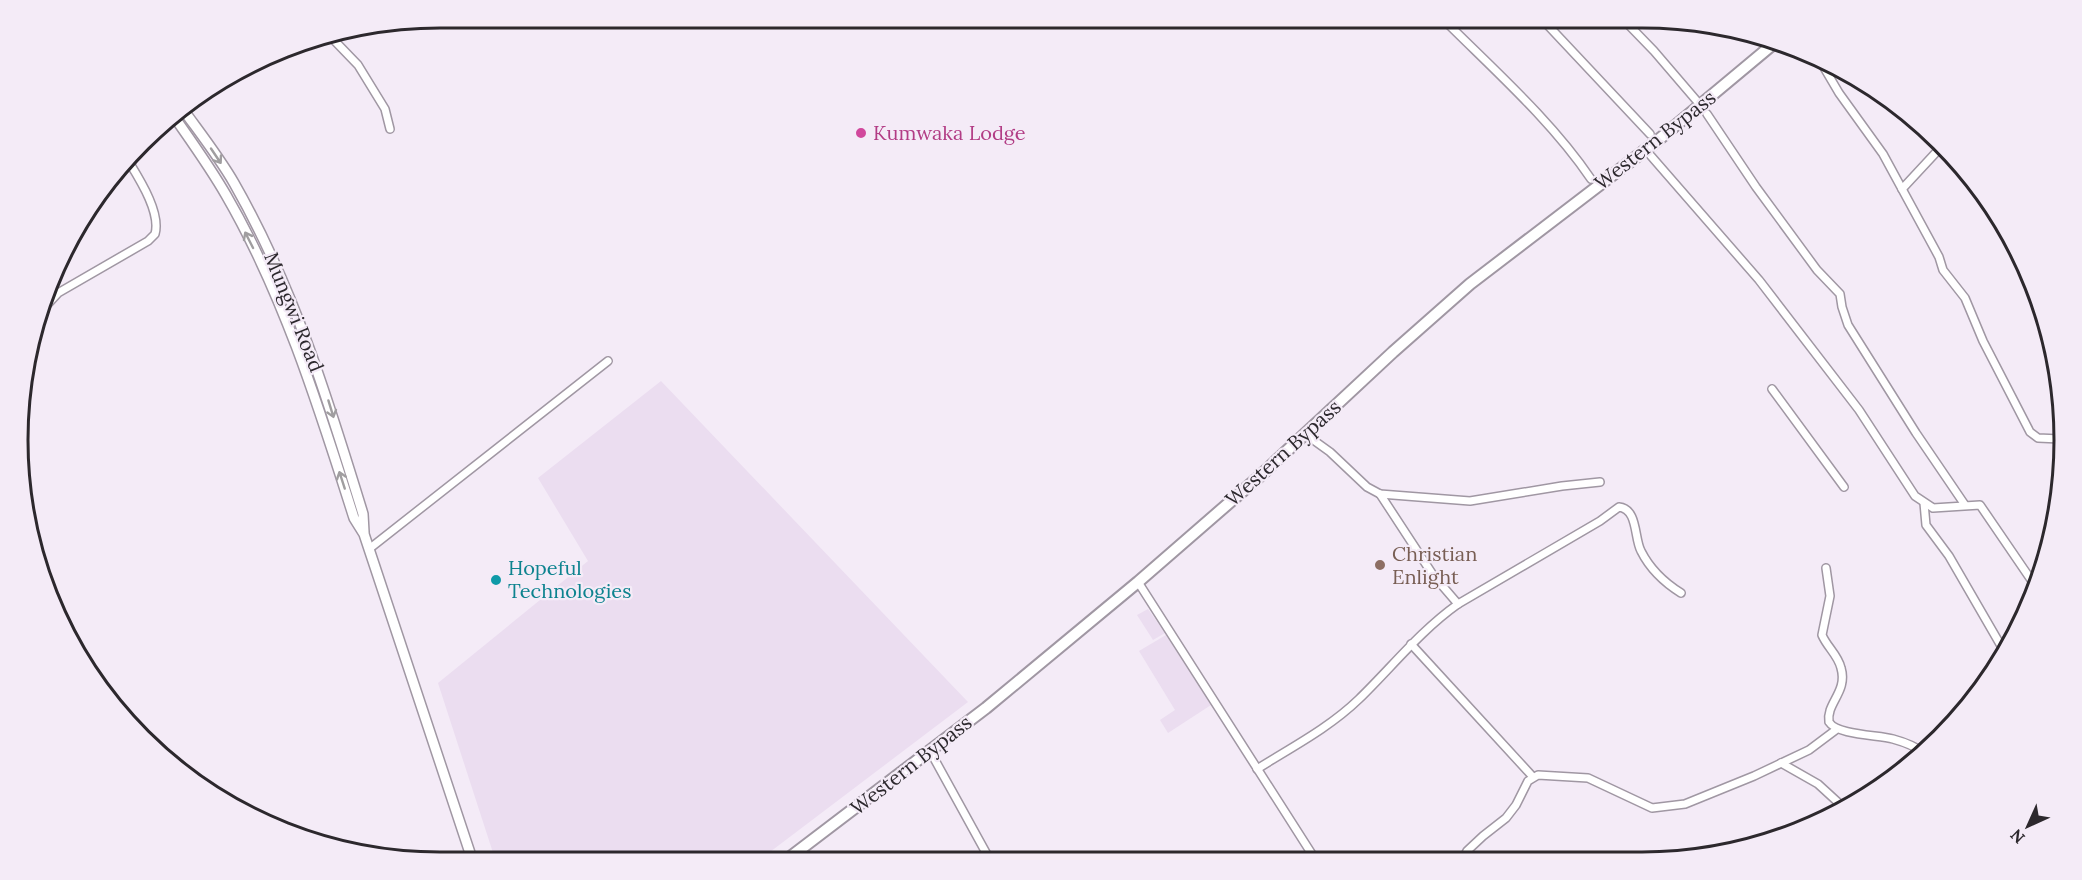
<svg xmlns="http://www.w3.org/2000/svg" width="2082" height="880" viewBox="0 0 2082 880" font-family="Lora,serif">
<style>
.built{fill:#ebddf0}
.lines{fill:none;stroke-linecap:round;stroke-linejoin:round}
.minor-casing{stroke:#a097a3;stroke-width:10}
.secondary-casing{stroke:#a097a3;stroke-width:12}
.primary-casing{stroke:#a097a3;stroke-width:14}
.minor{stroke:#fff;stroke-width:7}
.secondary{stroke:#fff;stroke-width:9}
.primary{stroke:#fff;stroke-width:10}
.oneway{stroke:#a09ea0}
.hotel-dot{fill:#d1479c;stroke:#f4ebf7;stroke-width:2}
.education-dot{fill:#8d6e63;stroke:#f4ebf7;stroke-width:2}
.culture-dot{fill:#0f9aa8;stroke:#f4ebf7;stroke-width:2}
.labels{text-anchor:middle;stroke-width:4.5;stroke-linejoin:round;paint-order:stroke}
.hotel-label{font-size:20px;fill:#b23c85;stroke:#f4ebf7;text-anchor:start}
.street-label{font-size:20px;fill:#2c282d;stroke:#f4ebf7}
.education-label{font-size:20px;fill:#785e54;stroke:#f4ebf7;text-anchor:start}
.culture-label{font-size:20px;fill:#0d838f;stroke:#f4ebf7;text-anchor:start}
.rim{fill:none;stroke:#2c282d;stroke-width:3}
</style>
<rect width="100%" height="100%" fill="#f4ebf7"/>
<g class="built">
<path d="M661 381 968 702 758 861 496 862 438 683 588 561 538 478Z"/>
<path d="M1148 609 1165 633 1153 640 1137 615Z"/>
<path d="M1166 635 1211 705 1168 733 1160 720 1175 710 1139 651Z"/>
</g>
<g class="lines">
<defs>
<g id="minor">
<path d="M1442 18C1493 69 1551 120 1591 179"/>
<path d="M1541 18 1650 134"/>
<path d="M1622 18 1654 51 1696 100"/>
<path d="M330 36 358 65 385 109 390 129"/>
<path d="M1819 59 1839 93 1883 154 1939 257 1943 270 1965 298 1983 341 2030 432 2038 438 2060 439 2062 442"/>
<path d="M1707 114 1756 187 1817 270 1840 294 1842 307 1848 325 1916 433 1965 505"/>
<path d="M1651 156 1759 280 1859 410 1915 496 1933 508 1980 505 2036 587"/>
<path d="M1902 189 1942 146"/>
<path d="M45 307 58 293 148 241 155 234C161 213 140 180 129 162"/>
<path d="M1772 389 1844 487"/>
<path d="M1305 434 1330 452 1367 487 1380 494 1470 501 1562 486 1600 482"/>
<path d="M1380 494 1433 575 1458 604"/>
<path d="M1924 503 1926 525 1949 556 2004 651"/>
<path d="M369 549 608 361"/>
<path d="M1826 568 1830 596 1822 635C1827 647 1838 655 1841 668 1848 692 1826 703 1829 722 1837 735 1878 735 1893 739 1904 742 1915 746 1924 753"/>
<path d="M1138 582 1315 859"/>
<path d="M1411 644 1533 777"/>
<path d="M930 751 990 860"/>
<path d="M1781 763 1818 784 1842 806"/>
<path d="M1257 769C1292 747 1329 728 1359 699 1392 667 1420 631 1458 604L1600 521 1619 507C1638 509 1634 538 1641 551 1650 569 1665 583 1681 593"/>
<path d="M1463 859 1467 851 1483 836 1506 818 1516 805 1528 781 1538 775 1588 778 1652 808 1685 804 1754 776 1809 750 1837 729"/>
</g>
<g id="secondary">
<path d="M182 108C200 133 219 157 234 183 294 288 328 400 363 514L364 532"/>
<path d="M173 115C191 141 210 167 226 195 284 295 319 408 354 518L364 534 375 567 473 862"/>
</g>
<path id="primary" d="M785 861 986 708 1138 582 1260 476 1393 352 1470 284 1657 141 1778 40"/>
</defs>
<use href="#minor" class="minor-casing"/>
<use href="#secondary" class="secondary-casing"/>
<use href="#primary" class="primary-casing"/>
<use href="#minor" class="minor"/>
<use href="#secondary" class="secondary"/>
<use href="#primary" class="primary"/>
</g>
<defs><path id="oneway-shaft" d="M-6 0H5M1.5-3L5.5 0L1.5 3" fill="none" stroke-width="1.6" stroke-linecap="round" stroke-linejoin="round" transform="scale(1.5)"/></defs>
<g class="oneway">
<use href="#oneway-shaft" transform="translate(216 156) rotate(56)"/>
<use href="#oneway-shaft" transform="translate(249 240) rotate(-117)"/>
<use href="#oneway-shaft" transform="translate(331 409) rotate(73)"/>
<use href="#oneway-shaft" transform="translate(342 480) rotate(-108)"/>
</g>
<circle class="hotel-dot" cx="861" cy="133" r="6"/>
<circle class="education-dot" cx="1380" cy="565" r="6"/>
<circle class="culture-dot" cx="496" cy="580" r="6"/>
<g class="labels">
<g class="hotel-label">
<text x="873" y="140">Kumwaka Lodge</text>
</g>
<g class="street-label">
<text transform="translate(1655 140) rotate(-38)" y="7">Western Bypass</text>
<text transform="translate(294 312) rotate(68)" y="7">Mungwi Road</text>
<text transform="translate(1283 453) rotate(-42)" y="7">Western Bypass</text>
<text transform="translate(911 765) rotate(-38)" y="7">Western Bypass</text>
</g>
<g class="education-label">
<text x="1392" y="561">Christian<tspan x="1392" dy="23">Enlight</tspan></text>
</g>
<g class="culture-label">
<text x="508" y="575">Hopeful<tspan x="508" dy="23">Technologies</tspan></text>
</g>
</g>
<path d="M0 0H2082V880H0ZM440 28H1642A412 412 0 0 1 2054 440V440A412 412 0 0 1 1642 852H440A412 412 0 0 1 28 440V440A412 412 0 0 1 440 28Z" fill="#f4ebf7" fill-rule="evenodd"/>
<path class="rim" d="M440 28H1642A412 412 0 0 1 2054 440V440A412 412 0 0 1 1642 852H440A412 412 0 0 1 28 440V440A412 412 0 0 1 440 28Z"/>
<g transform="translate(2028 826) rotate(225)" stroke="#f4ebf7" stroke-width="4.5" paint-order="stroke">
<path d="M0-4.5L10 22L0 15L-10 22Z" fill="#2c282d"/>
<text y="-9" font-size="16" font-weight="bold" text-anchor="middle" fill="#2c282d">N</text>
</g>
</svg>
